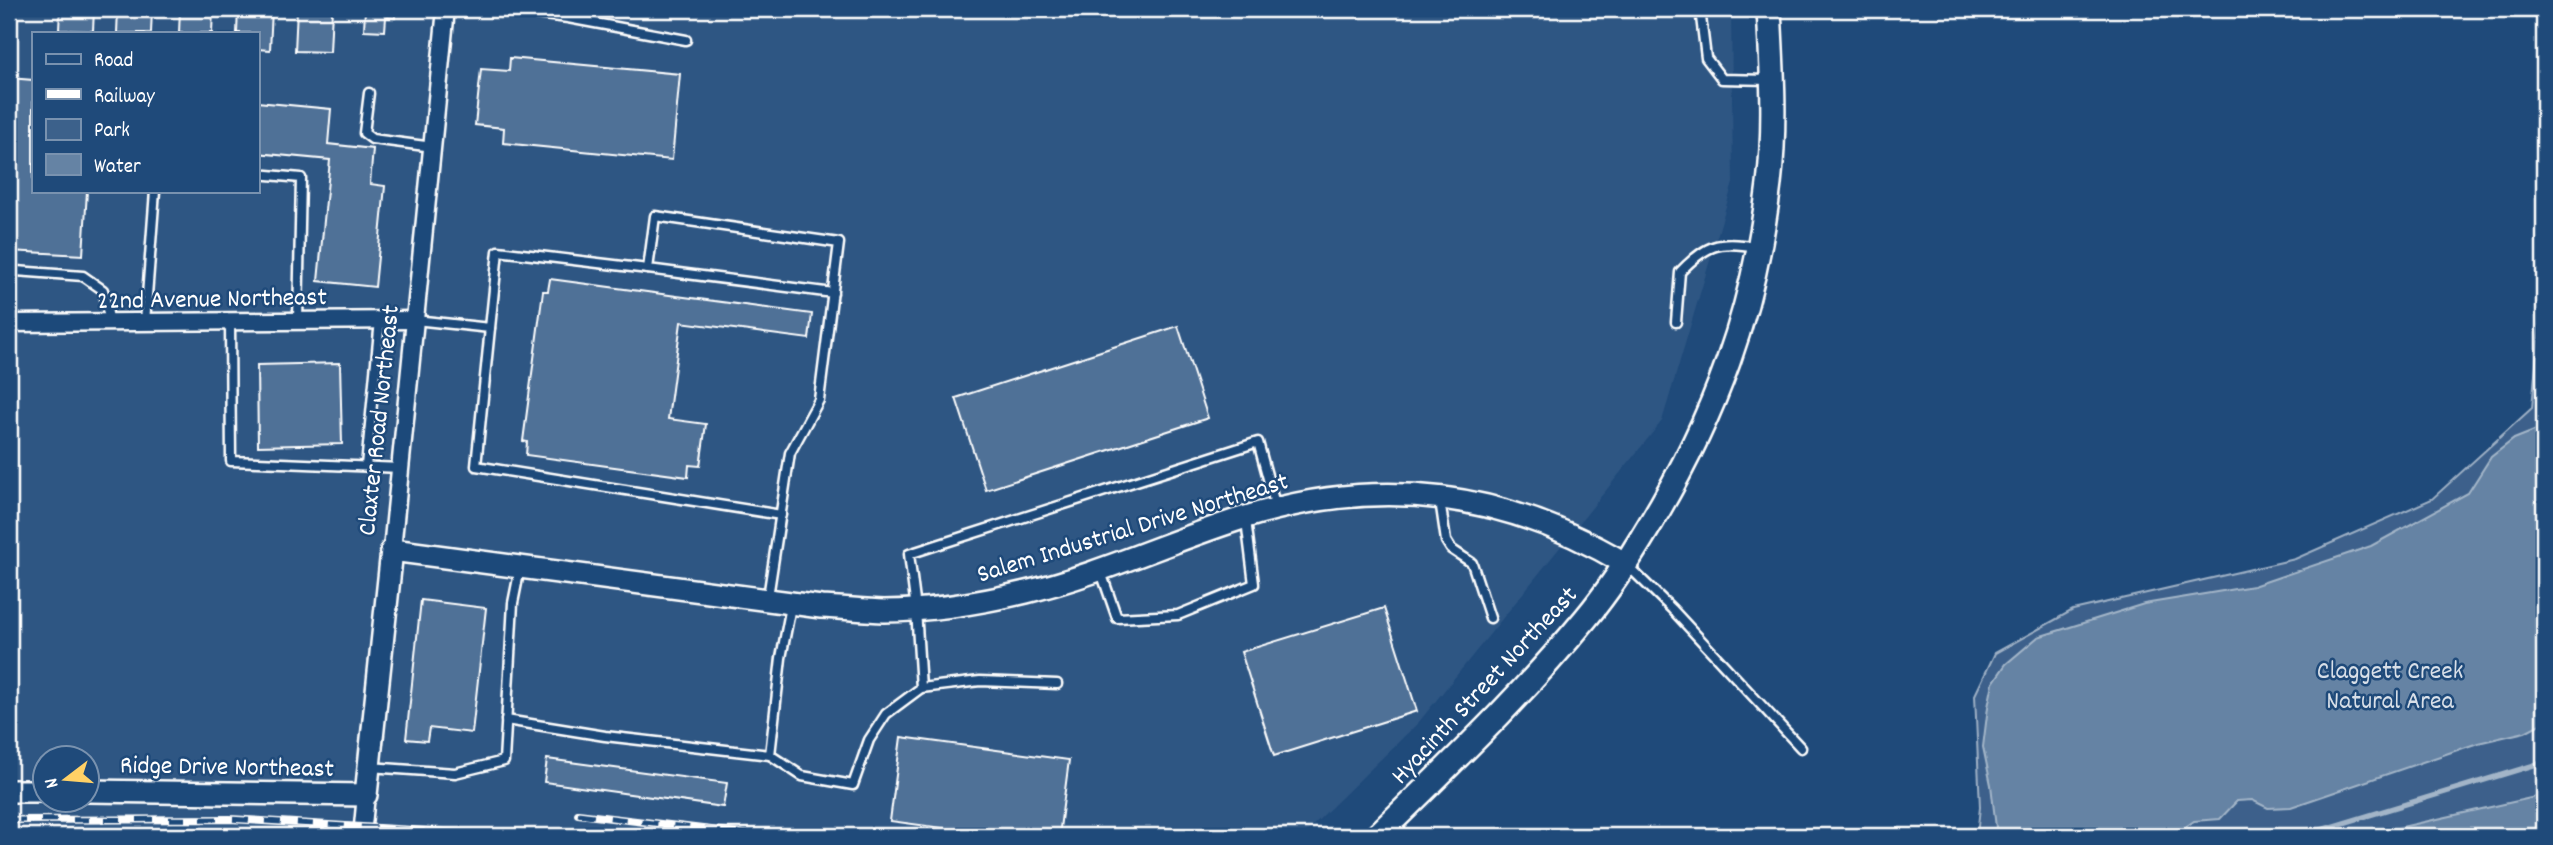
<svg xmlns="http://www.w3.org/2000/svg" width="2553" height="845" viewBox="0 0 2553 845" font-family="Dekko,sans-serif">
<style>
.built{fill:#2e5683;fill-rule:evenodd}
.green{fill:#3c618b;stroke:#9eb0c5;stroke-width:2}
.water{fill:#6583a4;stroke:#a3b5c8;stroke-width:2}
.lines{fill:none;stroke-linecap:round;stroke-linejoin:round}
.stream{stroke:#a3b5c8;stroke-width:5}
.building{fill:#507197;stroke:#fff;stroke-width:2}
.service-casing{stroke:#fff;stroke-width:13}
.minor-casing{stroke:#fff;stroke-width:21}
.tertiary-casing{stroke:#fff;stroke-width:26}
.secondary-casing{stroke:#fff;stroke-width:28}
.service{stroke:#1f4a7a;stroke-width:8}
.minor{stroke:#1f4a7a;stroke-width:16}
.tertiary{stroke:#1f4a7a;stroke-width:21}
.secondary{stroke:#1f4a7a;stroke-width:23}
.rail-casing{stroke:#fff;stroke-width:8}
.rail{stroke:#1f4a7a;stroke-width:5;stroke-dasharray:16;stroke-linecap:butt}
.labels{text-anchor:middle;stroke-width:5;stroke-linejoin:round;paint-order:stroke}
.street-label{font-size:26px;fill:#fff;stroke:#1f4a7a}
.park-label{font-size:26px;fill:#d8dfe8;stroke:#1f4a7a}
</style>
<rect width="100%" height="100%" fill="#1f4a7a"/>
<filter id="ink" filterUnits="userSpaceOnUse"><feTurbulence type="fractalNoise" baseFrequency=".0143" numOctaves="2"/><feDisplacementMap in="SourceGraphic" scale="14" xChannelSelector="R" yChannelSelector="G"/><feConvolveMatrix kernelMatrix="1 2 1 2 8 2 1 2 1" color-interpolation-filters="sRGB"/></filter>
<g filter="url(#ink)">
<path class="built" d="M9 9H1731L1733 183 1662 421 1418 723 1302 836H9ZM33 33H257V191H33ZM46 758H88V800H46Z"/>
<path class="green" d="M2544 272V836H1977L1980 807 1975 695 1995 653 2073 610 2295 559 2432 499 2532 408Z"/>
<g class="water">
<path d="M2544 427V722L2525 732 2478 743 2291 807 2268 808 2252 800 2237 801 2220 819 2194 821 2173 836H1997L1991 785 1983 747 1988 707 1993 683 2006 664 2038 637 2144 604 2253 586 2371 546 2468 493 2491 457 2514 439Z"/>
<path d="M2544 795V836H2362Z"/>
</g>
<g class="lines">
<path class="stream" d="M2301 836 2544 762"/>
</g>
<g class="building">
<path d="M60 9H94L93 31 59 30Z"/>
<path d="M118 9H152L151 33H117Z"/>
<path d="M180 9H213L212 33H179Z"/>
<path d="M238 9H272L270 50 257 49V33H237Z"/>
<path d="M297 9H332L330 52 295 51Z"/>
<path d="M365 9H395V18L386 17 385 31 364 30Z"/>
<path d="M510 58 680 74 672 160 503 143 504 128 475 125 481 69 509 71Z"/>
<path d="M9 78 33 80V191H87L83 255 9 251Z"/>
<path d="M257 102 331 109 328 144 373 149 370 184 385 186 375 287 318 281 330 160 257 153Z"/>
<path d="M550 279 812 314 809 339 681 322 668 419 706 424 700 466 689 465 688 477 526 455 527 442 523 441 543 291H548Z"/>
<path d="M1178 326 1208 418 986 490 956 398Z"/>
<path d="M340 363 342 444 258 446 257 365Z"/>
<path d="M421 600 486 608 472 733 429 728 427 741 406 739Z"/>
<path d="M1384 608 1417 711 1274 756 1241 652Z"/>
<path d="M901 737 1069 760 1059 836H1001L890 821Z"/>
<path d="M547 759 727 783 723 807 544 782Z"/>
</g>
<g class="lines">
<defs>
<g id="service">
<path d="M495 9 568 18 686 40"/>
<path d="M1700 9 1706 58 1722 79 1769 80"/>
<path d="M369 93 364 133 372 139 433 147"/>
<path d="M257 174 301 178 298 321"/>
<path d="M9 273 16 271 83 276 103 290 110 323"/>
<path d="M415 320 490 328 498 251 648 269"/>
<path d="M145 322 155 191"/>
<path d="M230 322 231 461 401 468"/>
<path d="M1676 322 1680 272C1706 245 1718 240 1756 247"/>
<path d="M490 328 476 466 781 515"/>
<path d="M366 466 380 320"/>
<path d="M1440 500 1446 541 1451 549 1472 563 1490 618"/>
<path d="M1627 565 1672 609 1801 748"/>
<path d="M1101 572 1117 618 1178 615 1254 584 1246 520"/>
<path d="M768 597 790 453 819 400 839 243 655 216 648 269 833 293"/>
<path d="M921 688 980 681 1057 684"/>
<path d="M506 720 605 736 770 755 781 658 791 606"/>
<path d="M770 755 802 776 853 785 869 740 886 714 921 688 916 609 909 554 1258 442 1276 508"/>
<path d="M369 767 455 773 504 761 513 603 520 568"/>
</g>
<g id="minor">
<path d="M9 323 415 320"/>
<path d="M392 550 446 9"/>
<path d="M362 836 366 795"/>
</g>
<g id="tertiary">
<path d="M9 791H46"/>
<path d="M88 791 366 795 392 550 821 607C842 608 863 610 884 611 932 611 980 603 1026 592 1101 574 1172 540 1246 517 1382 475 1505 492 1626 564"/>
</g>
<path id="secondary" d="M1377 836C1449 765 1522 696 1586 618 1610 589 1630 558 1649 526 1715 417 1754 311 1769 184 1776 126 1772 66 1769 9"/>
</defs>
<use href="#service" class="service-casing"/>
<use href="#minor" class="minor-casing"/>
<use href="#tertiary" class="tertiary-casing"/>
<use href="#secondary" class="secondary-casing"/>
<use href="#service" class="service"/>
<use href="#minor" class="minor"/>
<use href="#tertiary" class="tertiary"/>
<use href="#secondary" class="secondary"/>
<defs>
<g id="rail">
<path d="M578 814 761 836"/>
<path d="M9 820 230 819 512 836"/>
</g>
</defs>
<use href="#rail" class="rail-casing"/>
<use href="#rail" class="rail"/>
</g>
</g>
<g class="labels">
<g class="street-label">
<text transform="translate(212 297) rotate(-1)" y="9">22nd Avenue Northeast</text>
<text transform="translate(377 420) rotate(-84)" y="9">Claxter Road Northeast</text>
<text transform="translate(1132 526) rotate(-17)" y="9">Salem Industrial Drive Northeast</text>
<text transform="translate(1483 684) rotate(-47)" y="9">Hyacinth Street Northeast</text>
<text transform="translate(227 765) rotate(1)" y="9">Ridge Drive Northeast</text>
</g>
<g class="park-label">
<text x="2390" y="678">Claggett Creek<tspan x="2390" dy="30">Natural Area</tspan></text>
</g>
</g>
<rect width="2553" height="845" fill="none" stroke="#1f4a7a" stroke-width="35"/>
<rect x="18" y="18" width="2518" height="810" fill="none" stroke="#fff" stroke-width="2.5" filter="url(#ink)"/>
<rect x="32" y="32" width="228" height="161" fill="#1f4a7a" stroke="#7992af" stroke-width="2"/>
<rect x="46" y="54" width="35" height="10" fill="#1f4a7a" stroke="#7992af" stroke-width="2"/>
<text x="94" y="66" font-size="21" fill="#ffffff">Road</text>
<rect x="46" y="89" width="35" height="10" fill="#ffffff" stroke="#7992af" stroke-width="2"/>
<text x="94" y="102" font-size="21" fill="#ffffff">Railway</text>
<rect x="46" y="119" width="35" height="21" fill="#3c618b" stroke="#7992af" stroke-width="2"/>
<text x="94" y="136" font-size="21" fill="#ffffff">Park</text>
<rect x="46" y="154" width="35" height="21" fill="#6583a4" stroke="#7992af" stroke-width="2"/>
<text x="94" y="172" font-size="21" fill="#ffffff">Water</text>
<g transform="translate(66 779) rotate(254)"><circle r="33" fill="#1f4a7a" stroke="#7992af" stroke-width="2"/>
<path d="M0-5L12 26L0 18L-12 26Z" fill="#ffd166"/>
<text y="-10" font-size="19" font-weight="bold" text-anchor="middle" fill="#ffffff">N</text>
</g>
</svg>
